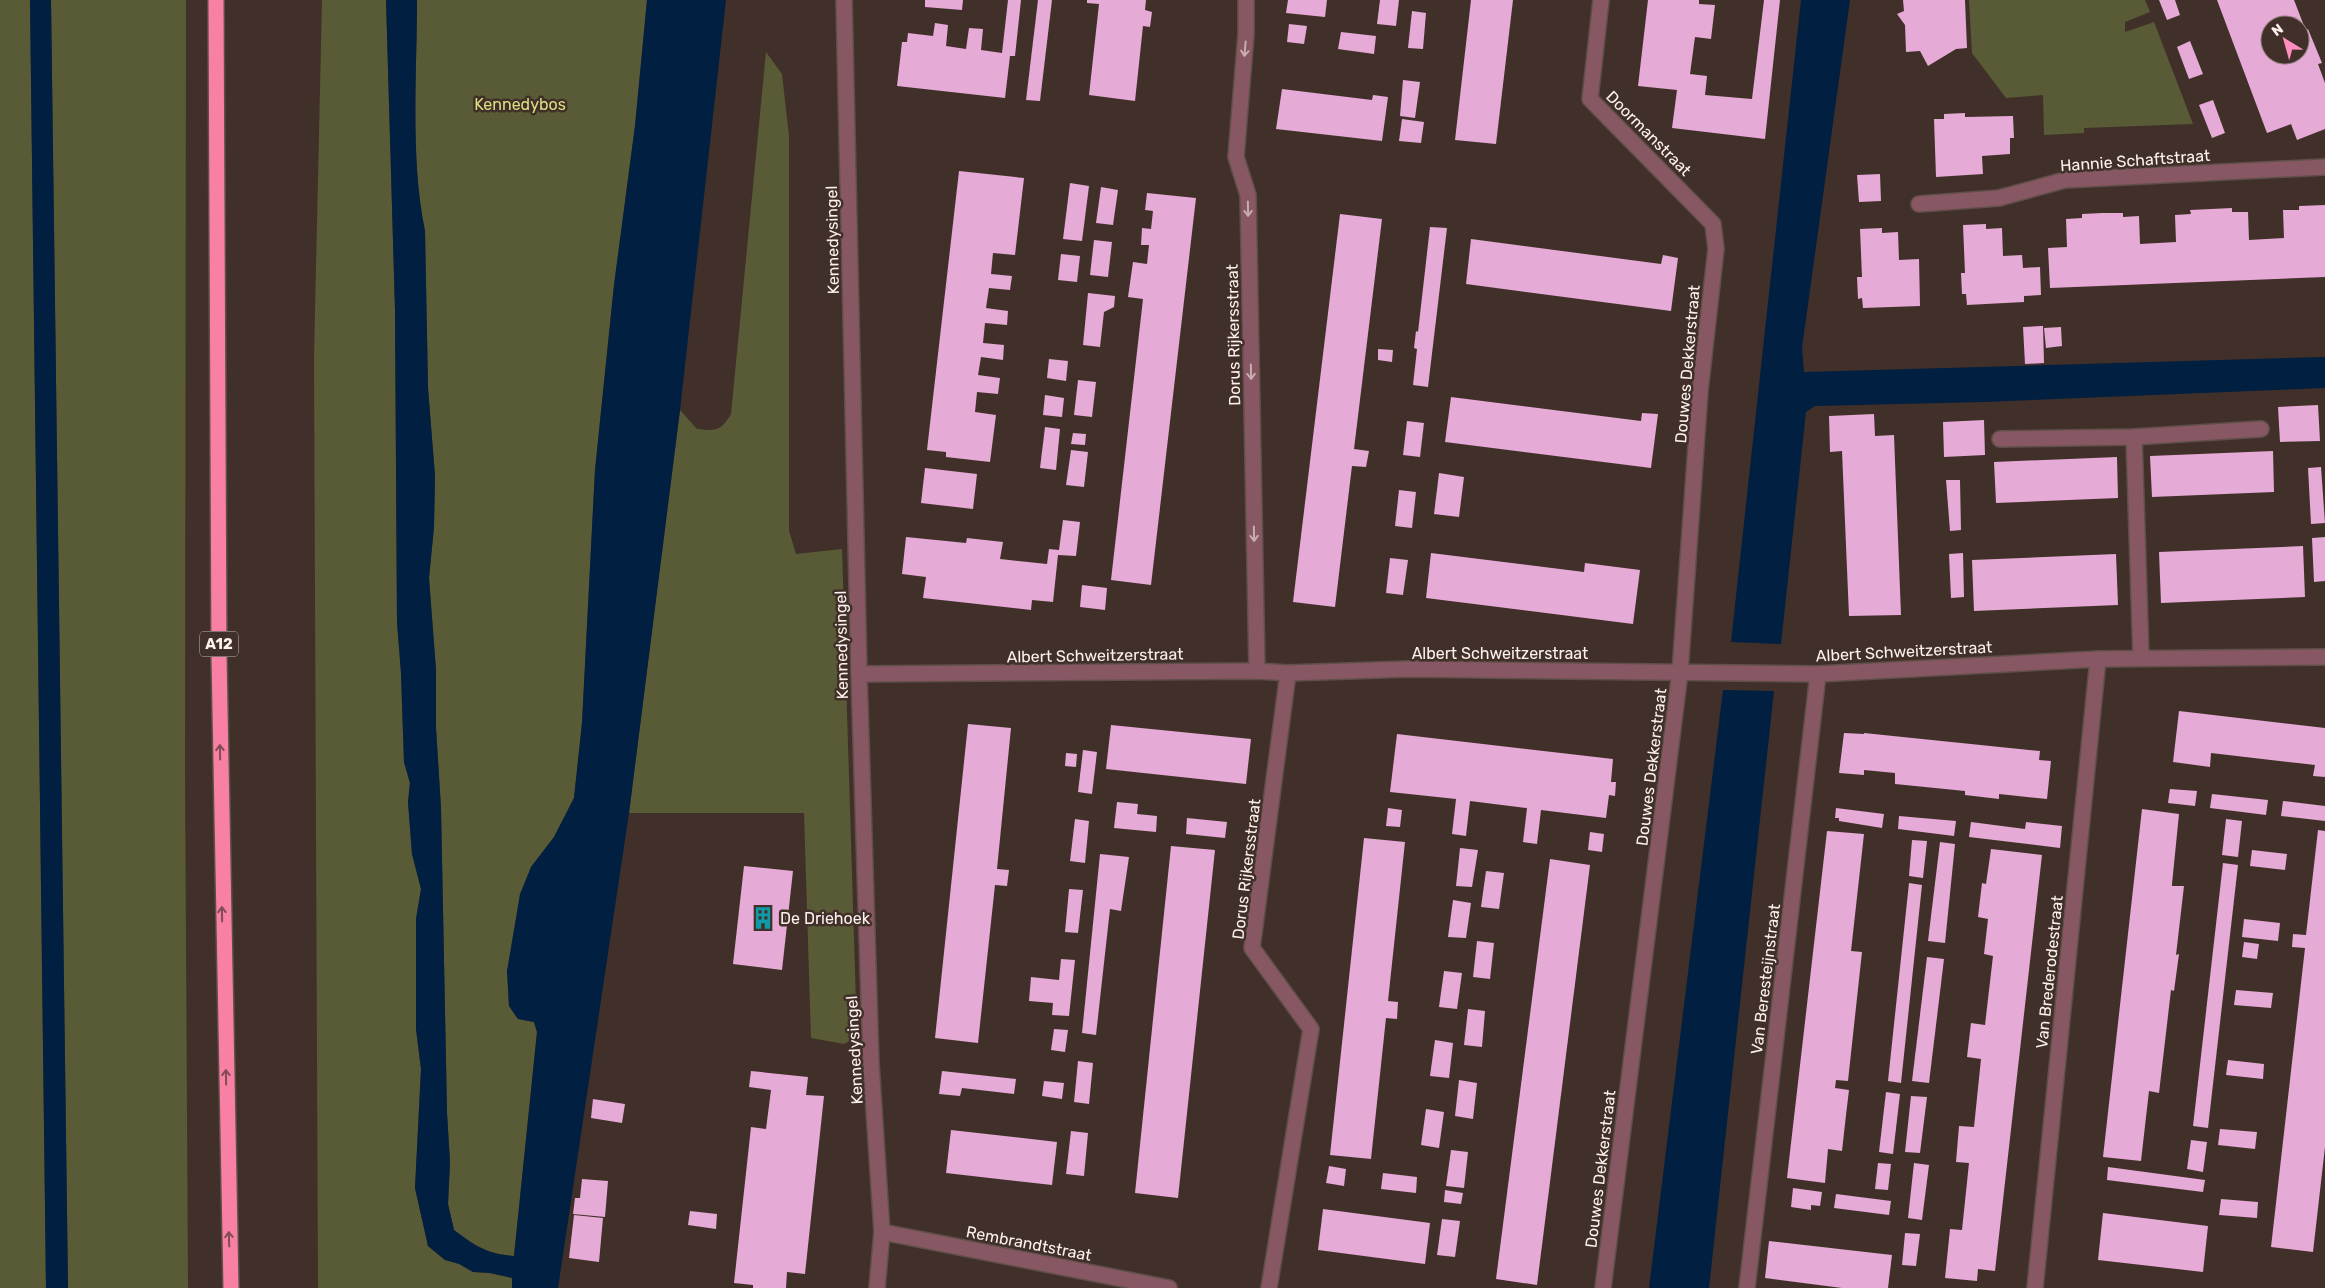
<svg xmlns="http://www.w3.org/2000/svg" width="2325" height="1288" viewBox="0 0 2325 1288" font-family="Rubik,sans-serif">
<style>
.green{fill:#595b36}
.water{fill:#011f40}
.building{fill:#e5aad5;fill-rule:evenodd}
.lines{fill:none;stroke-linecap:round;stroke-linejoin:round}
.minor-casing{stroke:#5f4f48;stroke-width:18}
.highway-casing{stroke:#5f4f48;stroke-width:18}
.minor{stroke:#885764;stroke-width:15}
.highway{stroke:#f880a4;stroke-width:15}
.oneway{stroke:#c8acaf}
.oneway2{stroke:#814c54}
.labels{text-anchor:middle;stroke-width:5;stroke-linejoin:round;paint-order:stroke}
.shield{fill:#413029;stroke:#c5b7b2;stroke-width:1}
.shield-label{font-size:15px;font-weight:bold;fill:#fdf1ed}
.park-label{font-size:16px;fill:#dbdf80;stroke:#413029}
.street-label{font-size:16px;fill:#fdf1ed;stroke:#413029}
.poi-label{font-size:16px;fill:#fdf1ed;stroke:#413029;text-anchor:start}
</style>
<rect width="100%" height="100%" fill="#413029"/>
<g class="green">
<path d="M0 0H30L46 1288H0Z"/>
<path d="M51 0H186L185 773 188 1288H68Z"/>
<path d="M322 0H386L395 309 397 622 401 673 404 762 410 783 408 802 412 854 421 889 416 919V1029L421 1069 415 1188 428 1246 445 1260 459 1263 473 1272 490 1273 513 1278 512 1288H318L314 358Z"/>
<path d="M417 0H647L635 126 614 285 595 470 582 723 574 798 554 837 531 867 507 971 509 1006 518 1019 534 1022 537 1032 514 1256C487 1254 475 1246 454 1230L448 1204 450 1162 447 1113 441 808 436 728V670L429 578 434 527 435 476 428 388 425 231C410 159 417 74 417 0Z"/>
<path d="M1969 0H2145L2150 12 2125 22V32L2154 22 2193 124 2084 128V133L2044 135 2043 95 2006 98 1972 53Z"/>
<path d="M766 52 782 74 789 136V531L796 554 842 549 857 1037 844 1044 811 1038 804 813H629L680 410 697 429C716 431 721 431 731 414Z"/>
</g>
<g class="water">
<path d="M30 0H51L68 1288H46Z"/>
<path d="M386 0H417C417 74 410 159 425 231L428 388 435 476 434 527 429 578 436 670V728L441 808 447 1113 450 1162 448 1204 454 1230C475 1246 487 1254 514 1256L537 1032 534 1022 518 1019 509 1006 507 971 520 894 531 867 554 837 574 798 582 723 595 470 614 285 635 126 647 0H726L680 410 629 813 558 1288H512V1278L490 1273 473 1272 459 1264 445 1260 428 1246 415 1188 421 1069 416 1029V919L421 889 412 854 408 802 410 783 404 762 401 673 397 622 395 309Z"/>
<path d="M1801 0H1850L1802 348 1804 372 2325 357V388L1984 402 1815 406 1806 412 1781 644 1731 642Z"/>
<path d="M1723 690 1774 691 1709 1288H1649Z"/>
</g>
<g class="building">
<path d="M925 0H963L962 10 925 7Z"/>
<path d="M1008 0H1021L1015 56H1010L1005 98 897 86 902 42H907L908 33 933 36 935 23 948 25 946 46 966 49 969 28 983 29 981 50 1002 53Z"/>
<path d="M1038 0H1052L1040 101 1026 100Z"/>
<path d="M1087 0H1146L1145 10 1152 12 1150 27 1143 26 1135 101 1089 95 1099 4 1087 3Z"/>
<path d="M1288 0H1327L1325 17 1286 13Z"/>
<path d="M1380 0H1399L1396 26 1377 24Z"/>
<path d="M1471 0H1513L1496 144 1455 140Z"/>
<path d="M1648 0H1699V4L1715 5 1711 39 1695 37 1690 74 1707 76 1705 95 1752 99 1764 0H1780L1765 139 1672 128 1677 90 1638 86Z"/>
<path d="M1903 0H1965L1967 48 1956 49 1928 66 1920 51 1906 52 1905 25 1897 14 1904 11Z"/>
<path d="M2159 0H2175L2180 15 2167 20Z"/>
<path d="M2217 0H2294L2306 31 2308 29 2322 63 2318 64 2325 83V129L2297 140 2291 124 2267 133ZM2270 25H2300V55H2270Z"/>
<path d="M1412 11 1426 13 1423 49 1408 48Z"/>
<path d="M1289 24 1307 26 1304 44 1287 42Z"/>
<path d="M1341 32 1376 36 1374 54 1338 49Z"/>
<path d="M2190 41 2203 74 2189 79 2177 47Z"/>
<path d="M1403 80 1420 82 1415 118 1400 116Z"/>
<path d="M1282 89 1372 100 1373 95 1388 97 1382 141 1276 129Z"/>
<path d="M2213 100 2225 133 2212 138 2199 105Z"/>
<path d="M1965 113V117L2013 116 2014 138H2010V154L1982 156 1983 174 1936 177 1934 119H1944V114Z"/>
<path d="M1402 119 1424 122 1421 143 1399 141Z"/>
<path d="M959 171 1024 178 1015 255 993 253 991 274 1012 276 1010 290 989 288 986 308 1008 311 1007 325 985 323 983 343 1004 345 1003 360 981 357 978 375 1000 378 998 394 977 392 975 412 996 415 990 462 946 457V452L927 450Z"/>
<path d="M1880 174 1881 201 1859 202 1857 175Z"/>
<path d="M1070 183 1089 186 1082 241 1063 239Z"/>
<path d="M1101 187 1118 190 1113 225 1096 223Z"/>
<path d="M1147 193 1196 198 1151 585 1111 580 1143 299 1128 297 1133 262 1147 264 1149 245H1141L1142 228 1151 229 1153 211 1145 210Z"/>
<path d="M2325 205V277L2050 288 2048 248 2067 247 2066 219 2082 218V214L2102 213H2123V217L2139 216 2140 244 2176 242 2175 215 2191 214 2190 210 2232 208V212H2248L2249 240 2266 239 2284 238 2283 210H2299V206Z"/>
<path d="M1340 214 1382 219 1354 449 1369 451 1366 467 1352 466 1335 607 1293 602Z"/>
<path d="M1986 224V229L2002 228 2003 256 2022 255 2023 268 2040 267 2041 295 2024 296V302L1967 305 1966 294H1962L1961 273H1965L1963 225Z"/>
<path d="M1430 227 1447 228 1428 387 1413 385 1417 349 1414 348 1416 331 1418 332Z"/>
<path d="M1882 228V233L1898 232 1899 260 1919 259 1920 306 1863 308 1862 298 1858 299 1857 277H1862L1860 229Z"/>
<path d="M1471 239 1661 264 1663 255 1678 258 1671 311 1466 284Z"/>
<path d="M1094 240 1112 242 1108 277 1090 275Z"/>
<path d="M1061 254 1080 256 1077 282 1058 280Z"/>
<path d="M1088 293 1115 296 1114 307 1104 312 1100 347 1083 345Z"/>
<path d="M2041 326H2043L2044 363 2025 364 2023 327Z"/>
<path d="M2061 327 2062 346 2046 348 2044 328Z"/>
<path d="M1378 349 1393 350 1392 362 1378 360Z"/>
<path d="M1049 359 1068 361 1066 381 1047 378Z"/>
<path d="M1078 380 1096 382 1092 417 1074 415Z"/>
<path d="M1045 395 1064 398 1062 417 1043 415Z"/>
<path d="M1451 397 1641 421 1642 413 1658 414 1651 468 1445 442Z"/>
<path d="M2318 405 2320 441 2280 442 2278 407Z"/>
<path d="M1874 414 1875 436 1894 435 1901 615 1849 616 1842 451 1830 452 1829 416Z"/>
<path d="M1984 420 1985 455 1944 457 1943 422Z"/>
<path d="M1407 421 1424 423 1420 457 1403 455Z"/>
<path d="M1045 427 1060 429 1056 470 1040 468Z"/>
<path d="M1073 433 1086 434 1085 445 1071 444Z"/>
<path d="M1071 450 1088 452 1084 487 1066 485Z"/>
<path d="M2273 451 2274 492 2152 497 2150 456Z"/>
<path d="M2117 457 2118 498 1996 503 1994 462Z"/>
<path d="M2321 467 2325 523 2311 524 2308 468Z"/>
<path d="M925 468 977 474 973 509 921 503Z"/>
<path d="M1439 473 1464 477 1459 517 1434 514Z"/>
<path d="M1946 480H1960L1961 530 1950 531Z"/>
<path d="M1399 490 1416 492 1412 528 1395 526Z"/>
<path d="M1063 520 1080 522 1076 556 1058 555 1053 602 1032 600 1031 610 923 598 926 577 902 574 906 537 966 543 967 538 1003 542 1000 559 1047 564 1049 549 1059 550Z"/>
<path d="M2325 537V581L2314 582 2312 538Z"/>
<path d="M2303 546 2305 597 2161 603 2159 552Z"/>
<path d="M1431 553 1584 572 1585 563 1640 570 1633 624 1426 598Z"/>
<path d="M1963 553 1964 597 1951 598 1949 554Z"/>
<path d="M2116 554 2118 605 1974 611 1972 560Z"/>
<path d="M1390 558 1408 560 1403 595 1386 593Z"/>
<path d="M1082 585 1107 588 1105 610 1080 607Z"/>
<path d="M2179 711 2325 728V777L2313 776 2315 765 2211 753 2210 767 2173 762Z"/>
<path d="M968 724 1011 728 997 869 1009 870 1007 886 995 885 978 1043 935 1038Z"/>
<path d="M1111 725 1251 739 1246 784 1106 769Z"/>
<path d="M1844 733 1864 734V733L2040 751 2039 760 2051 761 2047 799 1999 794V799L1965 795V791L1895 784V773L1864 770V775L1839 773Z"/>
<path d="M1397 734 1613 759 1611 782H1616L1615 796 1609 795 1606 818 1541 810 1537 844 1523 842 1527 808 1470 801 1466 836 1452 834 1456 799 1390 792Z"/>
<path d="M1083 750 1097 752 1092 794 1078 792Z"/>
<path d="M1066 753 1077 754 1076 767 1065 766Z"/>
<path d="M2170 789 2197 791 2195 806 2168 803Z"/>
<path d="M2212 794 2268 800 2266 815 2210 808Z"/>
<path d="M2283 801 2325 806V821L2281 816Z"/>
<path d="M1117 802 1138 804 1137 814 1157 816 1156 832 1114 828Z"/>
<path d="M1388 808 1402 810 1400 827 1386 826Z"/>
<path d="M1836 808 1884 814 1882 828 1839 821V818H1835Z"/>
<path d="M2142 809 2179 814 2172 884V886H2184L2176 955 2179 954 2174 991 2171 990 2159 1093 2149 1091 2141 1161 2103 1157Z"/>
<path d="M1899 816 1956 821 1954 836 1898 829Z"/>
<path d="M1187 818 1227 822 1225 838 1186 834Z"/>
<path d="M1075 819 1089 821 1085 863 1070 861Z"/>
<path d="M2226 819 2242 821 2238 857 2222 855Z"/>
<path d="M1971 822 2025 829 2026 822 2062 826 2060 848 1969 837Z"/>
<path d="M2318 830 2325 831V1147L2313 1252 2271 1247 2305 948 2292 947 2293 934 2306 935Z"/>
<path d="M1827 831 1864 834 1851 951 1862 952 1848 1081 1836 1080 1835 1088 1849 1090 1846 1115 1842 1151 1828 1149 1825 1183 1787 1178Z"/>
<path d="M1590 832 1604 834 1602 852 1588 850Z"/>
<path d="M1364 838 1405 842 1388 1001 1398 1002 1397 1019 1386 1018 1371 1159 1330 1155Z"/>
<path d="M1912 840 1927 841 1923 878 1909 876Z"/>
<path d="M1940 842 1955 844 1945 943 1928 941Z"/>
<path d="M1171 846 1215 850 1178 1198 1135 1193Z"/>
<path d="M1460 848 1478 850 1472 887 1456 886Z"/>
<path d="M1991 849 2042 855 1995 1271 1978 1269 1977 1281 1945 1278 1950 1229 1962 1230 1969 1163 1956 1162 1959 1126 1974 1127 1981 1059 1967 1057 1971 1023 1985 1025 1993 956 1984 954 1988 919 1978 917 1982 883 1986 884Z"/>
<path d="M2252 850 2287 854 2285 870 2250 866Z"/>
<path d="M1100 854 1129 857 1121 911 1110 909 1096 1035 1082 1033Z"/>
<path d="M1550 859 1590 865 1537 1285 1496 1279Z"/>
<path d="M2223 863 2238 865 2208 1128 2193 1126Z"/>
<path d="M744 866 793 871 782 970 733 964Z"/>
<path d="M1486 871 1504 873 1499 909 1481 907Z"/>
<path d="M1909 883 1922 885 1901 1083 1888 1081Z"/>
<path d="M1069 889 1083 890 1078 933 1065 932Z"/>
<path d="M1453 900 1471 903 1466 938 1448 937Z"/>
<path d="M2244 919 2280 923 2278 941 2242 937Z"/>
<path d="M1477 941 1494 943 1490 979 1473 977Z"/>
<path d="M2244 942 2259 944 2257 959 2242 957Z"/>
<path d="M1927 957 1944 959 1929 1083 1912 1081Z"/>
<path d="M1061 959 1075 960 1069 1016 1052 1015 1053 1003 1029 1001 1031 977 1059 980Z"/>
<path d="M1444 971 1462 973 1457 1009 1439 1007Z"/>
<path d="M2236 990 2273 993 2271 1008 2234 1005Z"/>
<path d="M1468 1009 1485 1011 1482 1047 1464 1045Z"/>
<path d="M1054 1029 1068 1030 1065 1052 1051 1050Z"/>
<path d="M1435 1040 1453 1043 1449 1078 1430 1076Z"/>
<path d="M2228 1060 2264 1064 2263 1079 2226 1075Z"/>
<path d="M1078 1061 1093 1063 1089 1104 1074 1102Z"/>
<path d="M751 1071 808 1077 806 1095 824 1096 805 1274 787 1272 786 1288H753V1285L734 1283 751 1127 766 1129 771 1090 749 1087Z"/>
<path d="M942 1071 1016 1079 1014 1094 962 1088 960 1096 939 1094Z"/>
<path d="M1459 1080 1477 1083 1473 1119 1455 1116Z"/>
<path d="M1044 1081 1064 1083 1062 1099 1042 1096Z"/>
<path d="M1886 1092 1900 1094 1893 1154 1879 1152Z"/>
<path d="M1911 1096 1927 1097 1920 1153 1905 1152Z"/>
<path d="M593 1099 625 1104 622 1123 591 1118Z"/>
<path d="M1426 1109 1444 1112 1439 1148 1421 1145Z"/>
<path d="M2220 1129 2257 1132 2255 1149 2218 1145Z"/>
<path d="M951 1130 1057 1142 1052 1185 946 1173Z"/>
<path d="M1071 1131 1088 1133 1084 1176 1066 1174Z"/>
<path d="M2191 1140 2207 1142 2203 1172 2187 1169Z"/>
<path d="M1451 1150 1468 1152 1464 1188 1446 1186Z"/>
<path d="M1878 1163 1891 1164 1888 1190 1875 1189Z"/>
<path d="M1914 1163 1929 1165 1922 1220 1908 1218Z"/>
<path d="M1329 1166 1346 1169 1344 1186 1326 1183Z"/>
<path d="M2108 1167 2205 1180 2203 1192 2107 1180Z"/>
<path d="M1383 1173 1417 1177 1416 1193 1381 1189Z"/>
<path d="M582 1179 608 1181 605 1217 573 1214 575 1198H580Z"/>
<path d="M1793 1188 1822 1192 1820 1206 1811 1205V1210L1791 1207Z"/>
<path d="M1445 1190 1463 1193 1461 1204 1444 1202Z"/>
<path d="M1836 1194 1891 1201 1889 1215 1834 1208Z"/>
<path d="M2221 1199 2258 1202 2257 1218 2219 1215Z"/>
<path d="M1323 1209 1430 1223 1425 1264 1318 1250Z"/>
<path d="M690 1211 717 1214 716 1229 688 1225Z"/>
<path d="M2103 1213 2208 1226 2203 1272 2098 1260Z"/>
<path d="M574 1215 603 1218 599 1262 569 1258Z"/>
<path d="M1442 1219 1460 1221 1455 1257 1437 1255Z"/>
<path d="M1905 1233 1920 1234 1916 1266 1902 1265Z"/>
<path d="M1769 1241 1892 1255 1888 1288H1842L1765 1278Z"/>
</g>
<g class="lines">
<defs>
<g id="minor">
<path d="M844 0 859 674 871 1064 882 1232 877 1288"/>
<path d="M1246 0V34L1236 157 1248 195 1257 671"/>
<path d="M1601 0 1590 99 1713 224 1716 249 1700 391 1680 672 1603 1288"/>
<path d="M1919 204 1999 198 2065 180 2325 167"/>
<path d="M2134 437 2141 658"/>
<path d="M2000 439 2134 437 2261 429"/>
<path d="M859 674 1257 671 1288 673 1409 669 1818 674 2098 659 2325 657"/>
<path d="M882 1232 1169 1288"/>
<path d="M1269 1288 1311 1029 1252 948 1288 673"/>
<path d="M1747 1288 1818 674"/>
<path d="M2035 1288 2098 659"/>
</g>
<path id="highway" d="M216 0 219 656 231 1288"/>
</defs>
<use href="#minor" class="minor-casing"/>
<use href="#highway" class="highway-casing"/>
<use href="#minor" class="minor"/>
<use href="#highway" class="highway"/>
</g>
<defs><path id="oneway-shaft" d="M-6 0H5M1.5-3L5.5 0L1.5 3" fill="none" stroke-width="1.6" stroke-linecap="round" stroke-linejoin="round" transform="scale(1.25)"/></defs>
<g class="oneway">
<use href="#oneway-shaft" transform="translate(1245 49) rotate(95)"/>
<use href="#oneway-shaft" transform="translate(1248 209) rotate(89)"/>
<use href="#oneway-shaft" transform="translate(1251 372) rotate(89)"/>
<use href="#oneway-shaft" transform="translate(1254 534) rotate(89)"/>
</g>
<g class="oneway2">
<use href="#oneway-shaft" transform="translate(220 752) rotate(-91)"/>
<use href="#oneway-shaft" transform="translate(222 914) rotate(-91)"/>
<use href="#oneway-shaft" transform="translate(226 1077) rotate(-91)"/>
<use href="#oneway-shaft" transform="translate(229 1239) rotate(-92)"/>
</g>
<defs>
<symbol id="building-bare" viewBox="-9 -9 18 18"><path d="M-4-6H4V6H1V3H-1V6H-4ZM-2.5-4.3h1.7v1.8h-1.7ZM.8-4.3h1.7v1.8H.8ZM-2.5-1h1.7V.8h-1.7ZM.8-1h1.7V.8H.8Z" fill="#0f9aa8" stroke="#413029" stroke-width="2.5" paint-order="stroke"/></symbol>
</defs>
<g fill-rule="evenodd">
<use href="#building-bare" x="747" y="902" width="32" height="32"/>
</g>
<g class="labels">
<rect class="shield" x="200" y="631.5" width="38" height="25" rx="4"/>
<g class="shield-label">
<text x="219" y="649">A12</text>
</g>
<g class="park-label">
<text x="520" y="110">Kennedybos</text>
</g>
<g class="street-label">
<text transform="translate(1649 133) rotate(45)" y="6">Doormanstraat</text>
<text transform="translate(2135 160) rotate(-4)" y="6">Hannie Schaftstraat</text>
<text transform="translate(832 240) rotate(-91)" y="6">Kennedysingel</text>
<text transform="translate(1233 335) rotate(-91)" y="6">Dorus Rijkersstraat</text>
<text transform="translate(1687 364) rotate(-85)" y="6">Douwes Dekkerstraat</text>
<text transform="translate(841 645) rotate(-91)" y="6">Kennedysingel</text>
<text transform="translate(1904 651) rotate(-3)" y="6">Albert Schweitzerstraat</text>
<text x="1500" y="659">Albert Schweitzerstraat</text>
<text transform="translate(1095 655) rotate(-1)" y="6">Albert Schweitzerstraat</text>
<text transform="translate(1651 767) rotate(-83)" y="6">Douwes Dekkerstraat</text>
<text transform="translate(1246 869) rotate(-83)" y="6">Dorus Rijkersstraat</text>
<text transform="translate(2049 972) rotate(-84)" y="6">Van Brederodestraat</text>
<text transform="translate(1765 979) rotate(-83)" y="6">Van Beresteijnstraat</text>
<text transform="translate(854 1050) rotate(-93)" y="6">Kennedysingel</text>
<text transform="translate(1600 1169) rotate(-83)" y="6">Douwes Dekkerstraat</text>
<text transform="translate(1029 1243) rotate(11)" y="6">Rembrandtstraat</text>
</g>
<g class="poi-label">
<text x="780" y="924">De Driehoek</text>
</g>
</g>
<g transform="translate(2285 40) rotate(323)"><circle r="24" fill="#413029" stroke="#8c7d77"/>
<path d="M0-4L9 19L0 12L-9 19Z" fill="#fd8ebe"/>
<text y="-8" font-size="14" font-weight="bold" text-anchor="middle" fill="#fdf1ed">N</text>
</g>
</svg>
